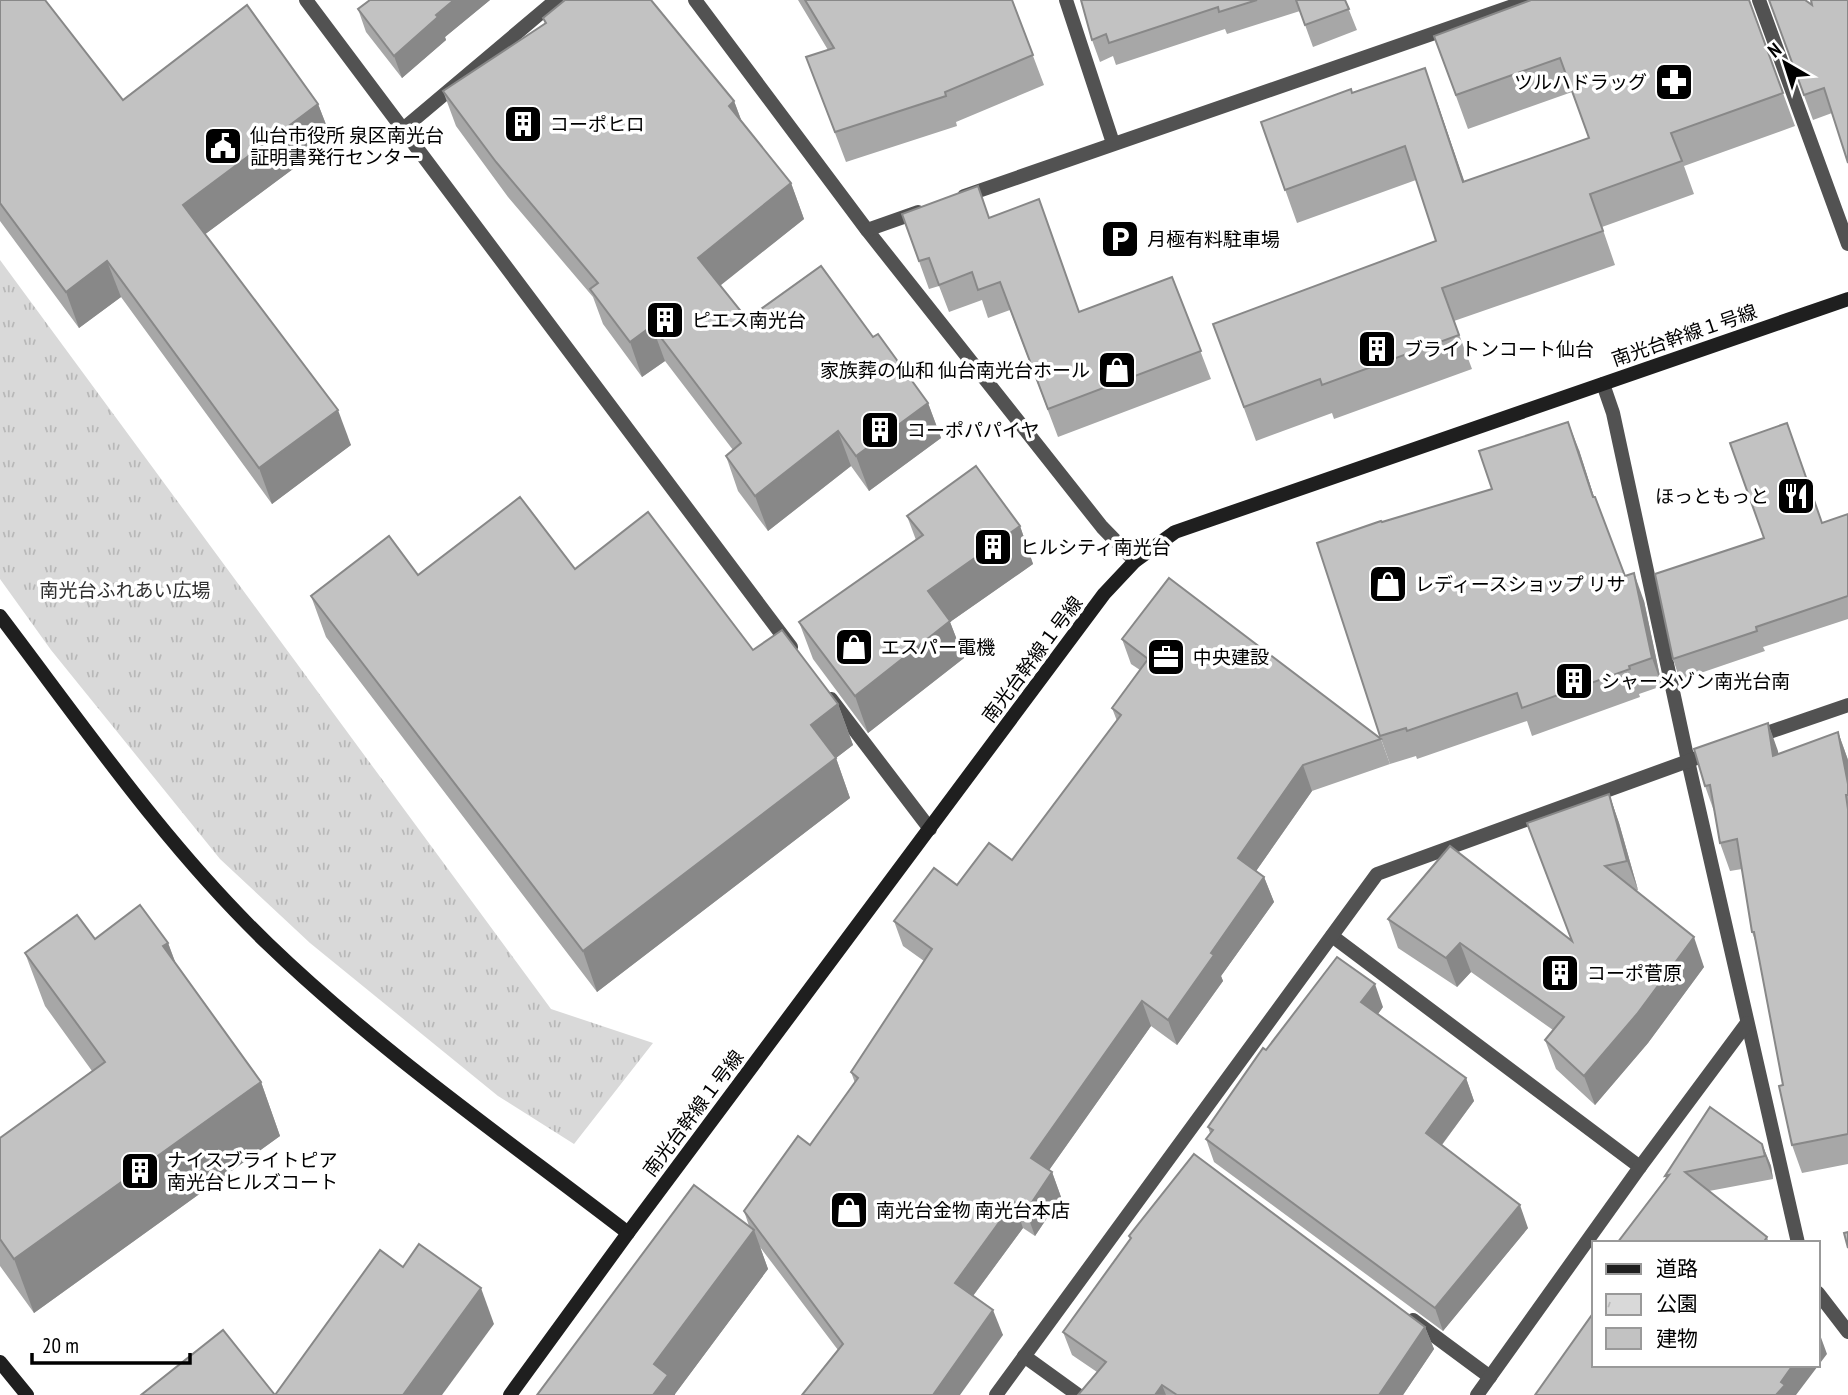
<svg xmlns="http://www.w3.org/2000/svg" width="1848" height="1395" viewBox="0 0 1848 1395" font-family="'PT Sans Narrow','Noto Sans JP',sans-serif">
<style>
.park{fill:url(#park-tufts)}
.lines{fill:none;stroke-linecap:round;stroke-linejoin:round}
.street{stroke:#525252;stroke-width:14}
.secondary{stroke:#1f1f1f;stroke-width:14}
.wall{fill:#a7a7a7}
.shaded-wall{fill:#888}
.building{fill:#c2c2c2;stroke:#888;stroke-width:2}
.labels{text-anchor:middle;stroke-width:7;stroke-linejoin:round;paint-order:stroke}
.poi-label{font-size:19px;fill:#000;stroke:#fff;text-anchor:start}
.street-label{font-size:19px;fill:#000;stroke:#fff}
.park-label{font-size:19px;fill:#303030;stroke:#fff}
</style>
<defs>
<pattern id="park-tufts" width="24" height="20" patternUnits="userSpaceOnUse" patternTransform="scale(1.75)"><rect width="24" height="20" fill="#d9d9d9"/><path d="M3 7l-1-3M5 7V3M7 7l1-3M15 17l-1-3M17 17v-4M19 17l1-3" fill="none" stroke="#b8b8b8"/></pattern>
</defs>
<rect width="100%" height="100%" fill="#fff"/>
<path class="park" d="M0 260 551 1009 653 1043 574 1144 498 1096 310 943 220 859 51 650 0 579Z"/>
<g class="lines">
<g class="street">
<path d="M306 0 791 647"/>
<path d="M695 0 867 230 1102 527 1135 561"/>
<path d="M1066 0 1113 143"/>
<path d="M1759 0 1848 244"/>
<path d="M403 129 556 0"/>
<path d="M964 196 1530 0"/>
<path d="M867 230 918 212"/>
<path d="M1603 384 1613 413 1688 761 1798 1243"/>
<path d="M831 699 930 829"/>
<path d="M1755 737 1848 705"/>
<path d="M1332 936 1640 1167"/>
<path d="M1818 1293 1848 1332"/>
<path d="M1413 1320 1490 1377"/>
<path d="M1024 1356 1078 1395"/>
<path d="M996 1395 1377 874 1713 752"/>
<path d="M1477 1395 1640 1167 1747 1023"/>
</g>
<g class="secondary">
<path d="M0 616C85 728 166 846 268 944 379 1051 506 1139 628 1233"/>
<path d="M0 1362 27 1395"/>
<path d="M510 1395 628 1233 1104 594 1135 561 1175 532 1848 299"/>
</g>
</g>
<g class="wall">
<path d="M0 0 123 100 318 104 332 140 205 234 351 445 272 504 121 297 79 328 0 221Z"/>
<path d="M370 0H490L445 37 446 40 402 78 366 32 358 9Z"/>
<path d="M798 0H1012L1044 85 956 122 957 126 846 162 806 57 828 50Z"/>
<path d="M1081 0H1345L1357 30 1313 47 1300 11 1227 34 1225 29 1116 65 1113 56 1100 62 1092 40Z"/>
<path d="M1769 0 1812 5 1848 0 1832 113 1813 120Z"/>
<path d="M1750 3 1795 126 1684 166 1694 194 1602 227 1615 265 1454 321 1472 369 1334 419 1332 413 1256 441 1213 324 1436 241 1416 180 1297 223 1261 122 1352 93 1437 102 1464 182 1589 138 1572 92 1468 129 1434 36Z"/>
<path d="M543 18 734 101 742 122 791 183 804 219 720 285 747 319 873 337 928 403 941 438 869 491 851 466 768 531 738 491 726 456 733 450 665 361 642 377 603 324 593 297 508 197 456 126 443 91 545 24Z"/>
<path d="M902 214 989 218 1080 312 1172 277 1211 379 1058 437 1010 310 988 318 982 300 949 312 939 286 929 289Z"/>
<path d="M1579 450 1594 497 1625 576 1644 601 1662 686 1639 694 1640 697 1532 736 1527 721 1417 759 1416 756 1390 764 1380 736 1382 522 1492 489Z"/>
<path d="M1848 514V619L1763 647 1765 651 1680 680 1673 659 1764 538 1822 523Z"/>
<path d="M907 516 1020 526 1033 564 950 622 964 658 868 733 813 659 799 622 916 540Z"/>
<path d="M575 569 753 650 838 704 853 745 836 758 850 798 597 992 326 637 311 596 418 575Z"/>
<path d="M1122 639 1381 739 1390 764 1312 791 1256 871 1264 877 1274 902 1221 976 1223 981 1177 1045 1151 1026 1049 1170 1052 1172 1061 1197 1035 1236 1023 1228 973 1296 1003 1335 838 1350 760 1247 768 1269 675 1394V1395H537L749 1226 744 1211 810 1145 855 1083 851 1072 924 961 903 946 894 921 957 885 1012 860 1117 721 1112 708 1140 670 1131 664Z"/>
<path d="M1768 723 1778 754 1838 732 1848 760V1164L1802 1173 1792 1145 1783 1085 1757 946 1752 932 1742 869 1730 871 1720 843 1715 814 1705 786Z"/>
<path d="M1609 794 1619 823 1638 890 1636 891 1704 967 1648 1043 1595 1105 1556 1069 1545 1040 1553 1030 1471 972 1457 987 1398 948 1388 919 1572 940 1527 823Z"/>
<path d="M95 939 168 943 176 964 261 1082 280 1136 34 1313 0 1266V1138L92 1071 45 1006 25 953Z"/>
<path d="M1383 1007 1378 1014 1466 1078 1474 1101 1442 1145 1528 1228 1443 1331 1214 1162 1206 1139 1210 1133 1208 1127 1266 1050Z"/>
<path d="M1762 1144 1771 1166 1773 1179 1709 1191 1767 1237 1769 1243H1618V1242L1666 1178 1665 1176Z"/>
<path d="M1129 1236 1425 1327 1434 1349 1403 1395H1078L1097 1372 1072 1355 1063 1332 1130 1239Z"/>
</g>
<g class="shaded-wall">
<path d="M454 0H490L445 37 446 40 402 78 394 56 436 15Z"/>
<path d="M1425 68 1437 102 1476 215 1463 182Z"/>
<path d="M734 101 747 136 729 106Z"/>
<path d="M318 104 332 140 196 241 183 205Z"/>
<path d="M791 183 804 219 711 293 698 258Z"/>
<path d="M107 261 121 297 79 328 66 292Z"/>
<path d="M652 326 665 361 642 377 630 342Z"/>
<path d="M928 403 941 438 869 491 856 456Z"/>
<path d="M338 410 351 445 272 504 259 468Z"/>
<path d="M1568 422 1579 450 1603 525 1593 497Z"/>
<path d="M838 431 851 466 768 531 755 496Z"/>
<path d="M1020 526 1033 564 950 622 964 658 868 733 855 696 928 591Z"/>
<path d="M1634 573 1644 601 1662 686 1652 658Z"/>
<path d="M838 704 853 745 836 758 850 798 597 992 583 951 811 725Z"/>
<path d="M1768 723 1778 751 1783 784 1773 756Z"/>
<path d="M1838 732 1848 760V784Z"/>
<path d="M1303 765 1312 791 1247 884 1238 858Z"/>
<path d="M1609 794 1619 823 1638 890 1627 861Z"/>
<path d="M1264 877 1274 902 1221 976 1223 981 1177 1045 1168 1020 1211 953Z"/>
<path d="M1694 937 1704 967 1648 1043 1595 1105 1584 1076Z"/>
<path d="M168 943 188 997 163 946Z"/>
<path d="M1460 943 1471 972 1457 987 1446 958Z"/>
<path d="M1375 984 1383 1007 1370 1025 1361 1002Z"/>
<path d="M1142 1001 1151 1026 1040 1183 1031 1158Z"/>
<path d="M1466 1078 1474 1101 1434 1155 1426 1133Z"/>
<path d="M261 1082 280 1136 34 1313 14 1259Z"/>
<path d="M1762 1144 1771 1166 1773 1179 1765 1156Z"/>
<path d="M1052 1172 1061 1197 1035 1236 1026 1211Z"/>
<path d="M1014 1202 1023 1228 964 1308 955 1283Z"/>
<path d="M1520 1205 1528 1228 1443 1331 1435 1308Z"/>
<path d="M754 1230 768 1269 675 1394V1395H653L654 1364Z"/>
<path d="M481 1288 494 1324 442 1395H403Z"/>
<path d="M993 1310 1003 1335 960 1395H933Z"/>
<path d="M1425 1327 1434 1349 1403 1395H1379Z"/>
<path d="M1819 1332 1827 1354 1796 1395H1776L1781 1382 1793 1365H1818Z"/>
<path d="M1162 1385 1166 1395H1155Z"/>
</g>
<g class="building">
<path d="M0 0H45L123 100 247 5 318 104 183 205 338 410 259 468 107 261 66 292 0 203Z"/>
<path d="M370 0H454L436 15 438 17 394 56 358 9Z"/>
<path d="M565 0H651L734 101 729 106 791 183 698 258 747 319 821 266 873 337 878 334 928 403 856 456 838 431 755 496 726 456 741 443 652 326 630 342 590 289 598 283 496 162 443 91 546 23 543 18Z"/>
<path d="M805 0H1012L1033 55 945 92 946 96 835 132 806 57 834 48Z"/>
<path d="M1081 0H1257L1219 12 1218 7 1109 43 1106 34 1092 40Z"/>
<path d="M1296 0H1345L1349 9 1305 25Z"/>
<path d="M1531 0H1749L1783 93 1671 133 1682 161 1590 194 1603 231 1442 288 1459 335 1322 385 1320 379 1244 407 1213 324 1436 241 1405 146 1285 190 1261 122 1351 89 1352 93 1425 68 1463 182 1589 138 1560 58 1456 95 1434 36Z"/>
<path d="M1769 0H1805L1812 5 1811 0H1848V163L1824 88 1804 95Z"/>
<path d="M978 186 989 218 1039 199 1079 312 1172 277 1201 351 1048 409 1000 282 978 290 972 272 939 285 929 258 919 261 902 214Z"/>
<path d="M1568 422 1593 497H1595L1625 576 1634 573 1652 658 1629 666 1630 669 1522 708 1517 693 1407 731 1406 728 1380 736 1317 543 1381 521 1382 522 1492 489 1479 451Z"/>
<path d="M1787 423 1822 523 1848 514V596L1756 627 1757 631 1673 659 1655 574 1764 538 1730 443Z"/>
<path d="M976 466 1020 526 928 591 950 621 855 696 799 622 923 535 907 516Z"/>
<path d="M520 497 575 569 648 512 753 650 782 630 838 704 811 725 836 758 583 951 311 596 389 536 418 575Z"/>
<path d="M1169 578 1381 739 1303 765 1238 858 1264 877 1211 953 1214 955 1168 1020 1142 1001 1031 1158 1052 1172 1026 1211 1014 1202 955 1283 993 1310 933 1395H802L843 1344 744 1211 798 1136 810 1145 858 1078 851 1072 932 949 894 921 934 868 957 885 989 843 1012 860 1121 715 1112 708 1148 659 1122 639Z"/>
<path d="M1768 723 1773 756 1838 732 1848 784V795H1846L1848 809V1134L1792 1145 1779 1086 1783 1085 1754 932H1752L1737 839 1720 843 1710 785 1705 786 1694 749Z"/>
<path d="M1609 794 1627 861 1605 866 1694 937 1637 1014 1584 1076 1545 1040 1564 1017 1460 943 1446 958 1388 919 1450 846 1572 941 1527 823Z"/>
<path d="M140 905 168 943 163 946 261 1082 14 1259 0 1239V1138L105 1062 25 953 77 915 95 939Z"/>
<path d="M1337 957 1375 984 1361 1002 1466 1078 1426 1133 1520 1205 1435 1308 1206 1139 1213 1130 1208 1127 1263 1048 1266 1050Z"/>
<path d="M1710 1107 1762 1144 1765 1156 1685 1172 1767 1237 1763 1243H1619L1618 1242 1669 1175 1665 1176Z"/>
<path d="M1194 1154 1425 1327 1379 1395H1177L1162 1385 1155 1395H1078L1106 1362 1063 1332 1131 1238 1129 1236Z"/>
<path d="M694 1185 754 1230 654 1364 668 1375 653 1395H537Z"/>
<path d="M1848 1232V1248L1844 1233Z"/>
<path d="M419 1244 481 1288 403 1395H141L223 1330 275 1395 380 1250 403 1267Z"/>
<path d="M1594 1312V1365H1793L1781 1382 1785 1385 1776 1395H1535Z"/>
</g>
<defs>
<symbol id="pharmacy-square" viewBox="-11 -11 22 22"><rect x="-9" y="-9" width="18" height="18" rx="4" fill="#000" stroke="#fff"/><path d="M-2-6h4v4h4v4h-4v4h-4v-4h-4v-4h4Z" fill="#fff"/></symbol>
<symbol id="building-square" viewBox="-11 -11 22 22"><rect x="-9" y="-9" width="18" height="18" rx="4" fill="#000" stroke="#fff"/><path d="M-4-6H4V6H1V3H-1V6H-4ZM-2.5-4.3h1.7v1.8h-1.7ZM.8-4.3h1.7v1.8H.8ZM-2.5-1h1.7V.8h-1.7ZM.8-1h1.7V.8H.8Z" fill="#fff"/></symbol>
<symbol id="civic-square" viewBox="-11 -11 22 22"><rect x="-9" y="-9" width="18" height="18" rx="4" fill="#000" stroke="#fff"/><path d="M-.6-6.5H3V-4.5H.6V-3L4-1V1h2V6H-6V1h2V-1L-.6-3ZM-1.2 2.5V6h2.4V2.5Z" fill="#fff"/></symbol>
<symbol id="parking-square" viewBox="-11 -11 22 22"><rect x="-9" y="-9" width="18" height="18" rx="4" fill="#000" stroke="#fff"/><path d="M-3.5-5.5H1a3.5 3.5 0 0 1 0 7H-1V5.5H-3.5ZM-1-3.4V-.6H.8a1.4 1.4 0 0 0 0-2.8Z" fill="#fff"/></symbol>
<symbol id="shop-square" viewBox="-11 -11 22 22"><rect x="-9" y="-9" width="18" height="18" rx="4" fill="#000" stroke="#fff"/><path d="M-5-2.5h2.3a2.7 3.5 0 0 1 5.4 0H5L5.5 6h-11ZM-1.5-2.5h3a1.5 2.3 0 0 0-3 0Z" fill="#fff"/></symbol>
<symbol id="restaurant-square" viewBox="-11 -11 22 22"><rect x="-9" y="-9" width="18" height="18" rx="4" fill="#000" stroke="#fff"/><path d="M-5-6h1v4h1v-4h1v4h1v-4h1v5L-1.5 .5V6h-2V.5L-5-1ZM5-6V6H3V1.5H1.5Q1.5-4 5-6Z" fill="#fff"/></symbol>
<symbol id="office-square" viewBox="-11 -11 22 22"><rect x="-9" y="-9" width="18" height="18" rx="4" fill="#000" stroke="#fff"/><path d="M-6-3h4V-5.5h4V-3h4V5H-6ZM-1-4.5V-3h2v-1.5ZM-6 0V1H6V0Z" fill="#fff"/></symbol>
</defs>
<g fill-rule="evenodd">
<use href="#pharmacy-square" x="1652" y="60" width="44" height="44"/>
<use href="#building-square" x="501" y="102" width="44" height="44"/>
<use href="#civic-square" x="201" y="124" width="44" height="44"/>
<use href="#parking-square" x="1098" y="217" width="44" height="44"/>
<use href="#building-square" x="643" y="298" width="44" height="44"/>
<use href="#building-square" x="1355" y="327" width="44" height="44"/>
<use href="#shop-square" x="1095" y="348" width="44" height="44"/>
<use href="#building-square" x="858" y="408" width="44" height="44"/>
<use href="#restaurant-square" x="1774" y="474" width="44" height="44"/>
<use href="#building-square" x="971" y="525" width="44" height="44"/>
<use href="#shop-square" x="1366" y="562" width="44" height="44"/>
<use href="#shop-square" x="832" y="625" width="44" height="44"/>
<use href="#office-square" x="1144" y="635" width="44" height="44"/>
<use href="#building-square" x="1552" y="659" width="44" height="44"/>
<use href="#building-square" x="1538" y="951" width="44" height="44"/>
<use href="#building-square" x="118" y="1149" width="44" height="44"/>
<use href="#shop-square" x="827" y="1188" width="44" height="44"/>
</g>
<g class="labels">
<g class="poi-label">
<text x="1647" y="89" text-anchor="end">ツルハドラッグ</text>
<text x="550" y="131">コーポヒロ</text>
<text x="250" y="142">仙台市役所 泉区南光台<tspan x="250" dy="22">証明書発行センター</tspan></text>
<text x="1147" y="246">月極有料駐車場</text>
<text x="692" y="327">ピエス南光台</text>
<text x="1404" y="356">ブライトンコート仙台</text>
<text x="1090" y="377" text-anchor="end">家族葬の仙和 仙台南光台ホール</text>
<text x="907" y="437">コーポパパイヤ</text>
<text x="1769" y="503" text-anchor="end">ほっともっと</text>
<text x="1020" y="554">ヒルシティ南光台</text>
<text x="1415" y="591">レディースショップ リサ</text>
<text x="881" y="654">エスパー電機</text>
<text x="1193" y="664">中央建設</text>
<text x="1601" y="688">シャーメゾン南光台南</text>
<text x="1587" y="980">コーポ菅原</text>
<text x="167" y="1167">ナイスブライトピア<tspan x="167" dy="22">南光台ヒルズコート</tspan></text>
<text x="876" y="1217">南光台金物 南光台本店</text>
</g>
<g class="street-label">
<text transform="translate(1684 335) rotate(-19)" y="7">南光台幹線１号線</text>
<text transform="translate(1032 659) rotate(-53)" y="7">南光台幹線１号線</text>
<text transform="translate(693 1113) rotate(-53)" y="7">南光台幹線１号線</text>
</g>
<g class="park-label">
<text x="125" y="597">南光台ふれあい広場</text>
</g>
</g>
<rect x="1592" y="1241" width="228" height="126" fill="#ffffff" stroke="#999999" stroke-width="2"/>
<rect x="1606" y="1264" width="35" height="10" fill="#1f1f1f" stroke="#999999" stroke-width="2"/>
<text x="1656" y="1276" font-size="21" fill="#000000">道路</text>
<rect x="1606" y="1294" width="35" height="21" fill="url(#park-tufts)" stroke="#999999" stroke-width="2"/>
<text x="1656" y="1311" font-size="21" fill="#000000">公園</text>
<rect x="1606" y="1328" width="35" height="21" fill="#c2c2c2" stroke="#999999" stroke-width="2"/>
<text x="1656" y="1346" font-size="21" fill="#000000">建物</text>
<g transform="translate(1785 63) rotate(321)" stroke="#ffffff" stroke-width="5" paint-order="stroke">
<path d="M0-5L12 26L0 18L-12 26Z" fill="#000000"/>
<text y="-10" font-size="19" font-weight="bold" text-anchor="middle" fill="#000000">N</text>
</g>
<path d="M32 1353v10h158v-10" fill="none" stroke="#000000" stroke-width="3.5"/>
<text x="42" y="1353" font-size="21" fill="#000000" stroke="#ffffff" stroke-width="5" paint-order="stroke">20 m</text>
</svg>
